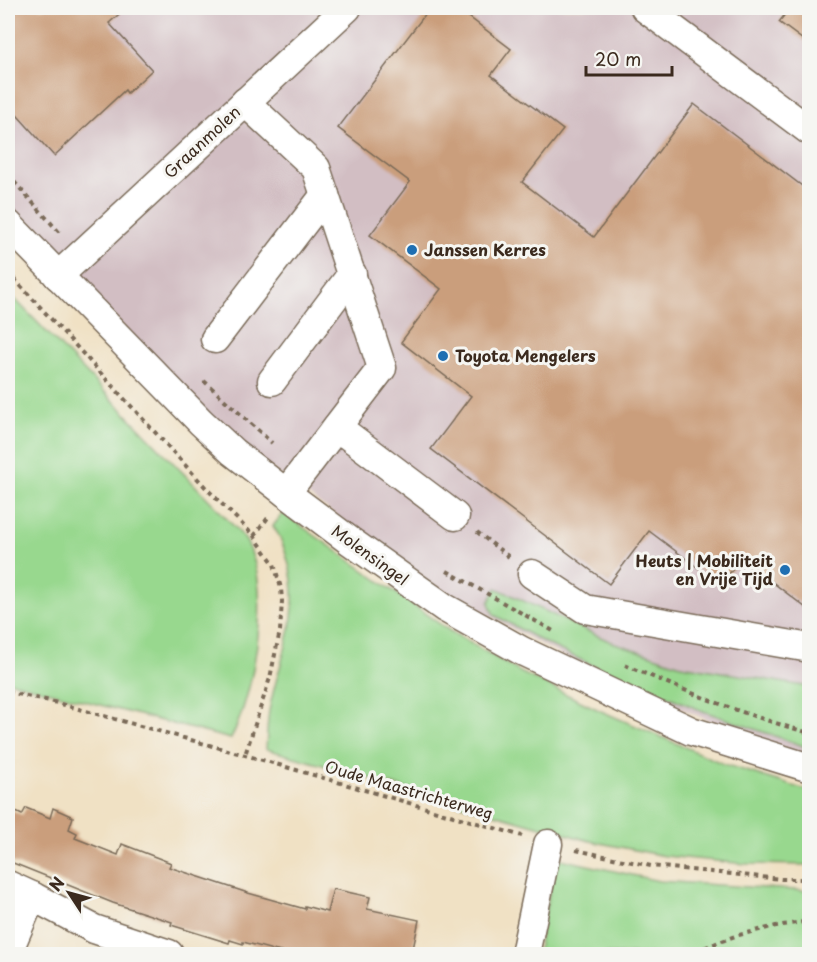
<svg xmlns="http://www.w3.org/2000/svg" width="817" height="962" viewBox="0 0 817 962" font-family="'Playpen Sans',sans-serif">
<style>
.industrial{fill:#d2bec3}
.green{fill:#98d88e;stroke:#6a8156;stroke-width:1.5}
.building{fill:#ca9e7c}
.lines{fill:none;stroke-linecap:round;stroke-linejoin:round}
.minor-casing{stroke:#7a6a58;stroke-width:31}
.path{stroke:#7a6a58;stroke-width:4;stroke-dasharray:4.5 4.5;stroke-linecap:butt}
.minor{stroke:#fff;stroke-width:28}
.poi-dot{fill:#1f6fb2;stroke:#f6f6f2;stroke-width:2}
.labels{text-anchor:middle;stroke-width:6;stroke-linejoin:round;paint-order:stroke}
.street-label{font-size:16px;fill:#3b2a1e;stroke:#f6f6f2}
.poi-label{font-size:16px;font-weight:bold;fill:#3b2a1e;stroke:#f6f6f2;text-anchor:start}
</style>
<rect width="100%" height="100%" fill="#f6f6f2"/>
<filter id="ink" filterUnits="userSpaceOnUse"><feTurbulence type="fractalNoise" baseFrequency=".0167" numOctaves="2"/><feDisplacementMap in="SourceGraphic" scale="12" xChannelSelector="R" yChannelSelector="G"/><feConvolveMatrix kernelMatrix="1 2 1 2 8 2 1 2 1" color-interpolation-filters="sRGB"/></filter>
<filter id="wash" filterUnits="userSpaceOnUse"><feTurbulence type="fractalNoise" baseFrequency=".008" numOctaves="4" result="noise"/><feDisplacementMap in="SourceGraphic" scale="24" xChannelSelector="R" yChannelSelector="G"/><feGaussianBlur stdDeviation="1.35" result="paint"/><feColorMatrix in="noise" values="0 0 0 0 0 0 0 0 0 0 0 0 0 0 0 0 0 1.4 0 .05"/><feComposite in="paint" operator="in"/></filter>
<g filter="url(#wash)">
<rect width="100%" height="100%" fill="#f0e1c4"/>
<path class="industrial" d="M8 8H809V757L742 735 568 659 431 585 225 435 8 205Z"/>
<g class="green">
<path d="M8 292 218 509C228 521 245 535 250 549 271 599 254 690 231 739L8 681Z"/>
<path d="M283 513 450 631 522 673 601 711 724 764 809 791V865L746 864 665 856 590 841 266 749C267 736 267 724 269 711 279 657 304 618 288 561 284 548 281 537 273 526Z"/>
<path d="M496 588 609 641 681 665 809 687V748L703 711 592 665 547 644 494 615 489 603Z"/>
<path d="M556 858 659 881 809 891 808 954H537Z"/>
</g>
<g id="blocks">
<g class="building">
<path d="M8 8H126L109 23 152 70 127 93 125 90 54 156 8 105Z"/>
<path d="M430 8H457L511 49 491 75 563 130 522 182 594 237 694 104 810 192V611L741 558 721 585 649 531 609 584 431 449 471 396 401 342 441 289 370 235 410 182 338 128Z"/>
<path d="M790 8H810V45L779 22Z"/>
<path d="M8 808 22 815 26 808 50 818 53 808 73 817 69 829 77 833 75 838 118 855 122 844 171 863 169 867 248 893 305 909V906L327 912 333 889 370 897 367 909 419 920 412 954H288L243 942V944L230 940 229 943 171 925 172 922 113 903 8 861Z"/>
</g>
</g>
</g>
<g filter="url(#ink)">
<use href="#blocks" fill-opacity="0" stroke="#7a6a58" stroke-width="1.5"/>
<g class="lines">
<defs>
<g id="minor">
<path d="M645 8 810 131"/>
<path d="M245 102 316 168 382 368 286 493"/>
<path d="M8 224 201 422 233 452 286 493 350 541 445 608 522 651 691 731 810 768"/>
<path d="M58 276 347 8"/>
<path d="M215 339 325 195"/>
<path d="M272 381 352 274"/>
<path d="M337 427 455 516"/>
<path d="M532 574 585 609 810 648"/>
<path d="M8 885 32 896 8 952"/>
<path d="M32 896 94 929 169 954"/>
<path d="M525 954 548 844"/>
</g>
</defs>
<use href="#minor" class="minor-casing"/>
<g class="path">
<path d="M8 175 59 232"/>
<path d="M8 272 208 490 254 536 274 564 281 588 282 601 280 631 270 678 245 755"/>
<path d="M204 381 272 443"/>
<path d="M477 532 509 557"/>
<path d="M254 536 270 515"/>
<path d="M447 571 555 632"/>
<path d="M625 665C685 691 746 716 810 733"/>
<path d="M8 692 50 701 245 755 522 836"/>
<path d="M576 850 651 866 781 879H810"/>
<path d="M688 954 735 936 776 926 810 921"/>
</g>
<use href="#minor" class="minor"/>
</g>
</g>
<g class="poi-dot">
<circle cx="412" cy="250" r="6"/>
<circle cx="443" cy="356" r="6"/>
<circle cx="785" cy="570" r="6"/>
</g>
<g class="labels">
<g class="street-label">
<text transform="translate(202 142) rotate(-43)" y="6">Graanmolen</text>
<text transform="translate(370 555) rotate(36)" y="6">Molensingel</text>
<text transform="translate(409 790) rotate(16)" y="6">Oude Maastrichterweg</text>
</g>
<g class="poi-label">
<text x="424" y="256">Janssen Kerres</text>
<text x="455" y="362">Toyota Mengelers</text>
<text x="773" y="567" text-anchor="end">Heuts | Mobiliteit<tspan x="773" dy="18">en Vrije Tijd</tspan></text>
</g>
</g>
<rect width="817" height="962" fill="none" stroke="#f6f6f2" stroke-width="30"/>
<g transform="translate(69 893) rotate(306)" stroke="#f6f6f2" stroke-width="4.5" paint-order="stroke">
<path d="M0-4.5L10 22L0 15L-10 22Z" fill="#3b2a1e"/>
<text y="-9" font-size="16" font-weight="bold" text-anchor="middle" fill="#3b2a1e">N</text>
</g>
<path d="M586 66v9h86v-9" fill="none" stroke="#3b2a1e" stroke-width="3"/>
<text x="595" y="66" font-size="18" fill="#3b2a1e" stroke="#f6f6f2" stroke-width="4.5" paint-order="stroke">20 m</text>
</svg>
